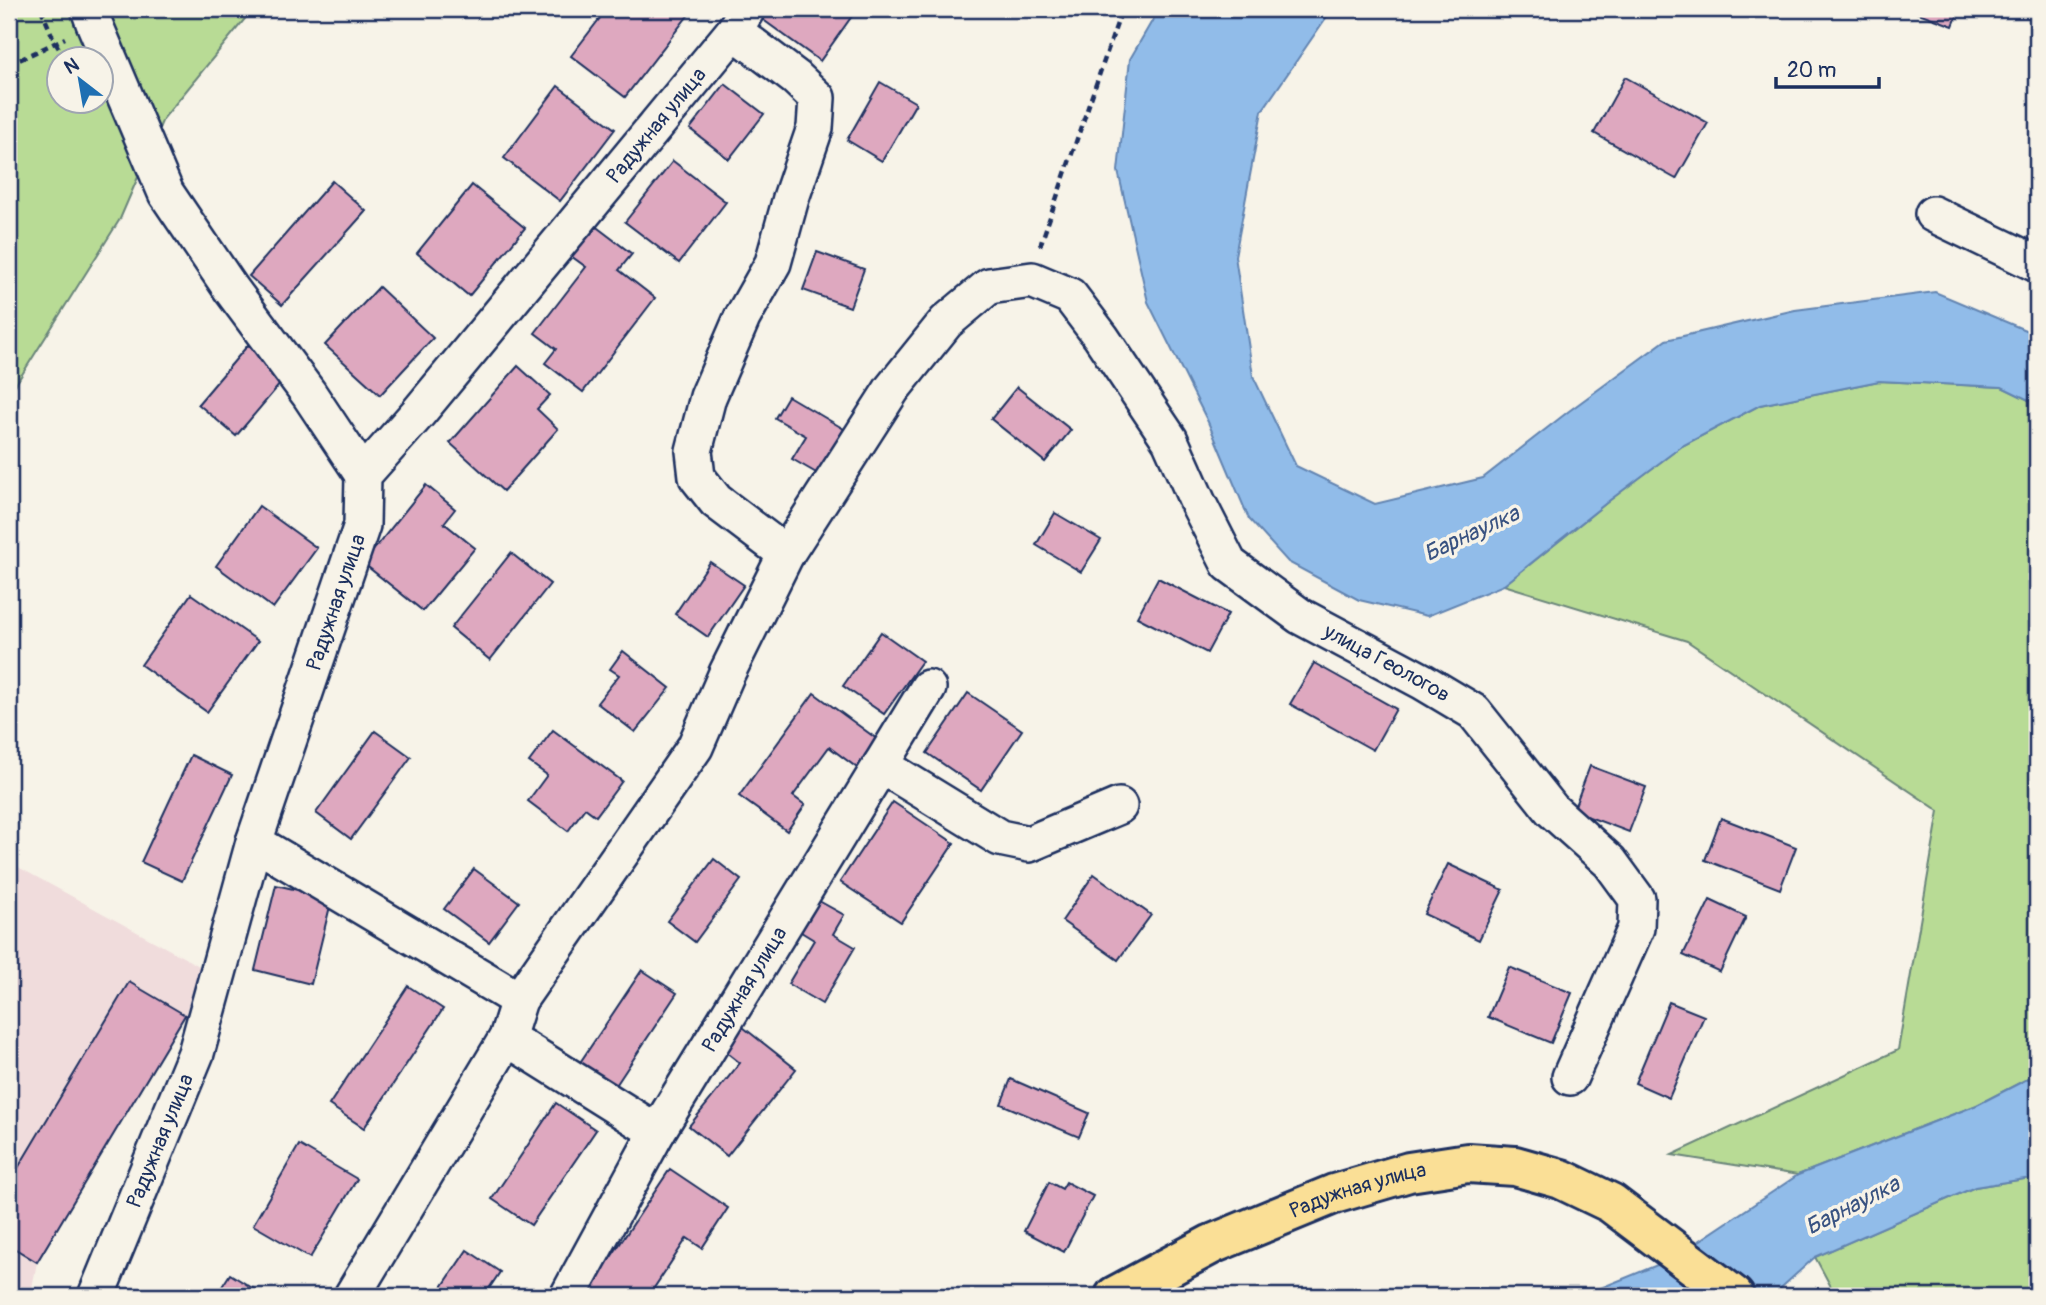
<svg xmlns="http://www.w3.org/2000/svg" width="2046" height="1305" viewBox="0 0 2046 1305" font-family="Pangolin,sans-serif">
<style>
.built{fill:#f0dcdc}
.green{fill:#b8db95;stroke:#6a857a;stroke-width:2;fill-rule:evenodd}
.water{fill:#91bce9;stroke:#6284b1;stroke-width:2}
.building{fill:#dea8bf;stroke:#1b2f5e;stroke-width:2}
.lines{fill:none;stroke-linecap:round;stroke-linejoin:round}
.minor-casing{stroke:#1b2f5e;stroke-width:40}
.major-casing{stroke:#1b2f5e;stroke-width:44}
.path{stroke:#1b2f5e;stroke-width:4.5;stroke-dasharray:7 5;stroke-linecap:butt}
.minor{stroke:#f7f3e8;stroke-width:35}
.major{stroke:#fadf96;stroke-width:38}
.labels{text-anchor:middle;stroke-width:7;stroke-linejoin:round;paint-order:stroke}
.street-label{font-size:21px;fill:#1b2f5e;stroke:#f7f3e8}
.water-label{font-size:23px;font-style:italic;fill:#385281;stroke:#f7f3e8}
</style>
<rect width="100%" height="100%" fill="#f7f3e8"/>
<filter id="ink" filterUnits="userSpaceOnUse"><feTurbulence type="fractalNoise" baseFrequency=".0143" numOctaves="2"/><feDisplacementMap in="SourceGraphic" scale="14" xChannelSelector="R" yChannelSelector="G"/><feConvolveMatrix kernelMatrix="1 2 1 2 8 2 1 2 1" color-interpolation-filters="sRGB"/></filter>
<g filter="url(#ink)">
<path class="built" d="M9 862 201 967 185 1015 37 1262 32 1288 27 1296H9Z"/>
<g class="green">
<path d="M9 9H253L163 119 120 219 9 395ZM60 60H102V102H60Z"/>
<path d="M1879 381 2002 387 2037 404V1074L1977 1105 1798 1175 1672 1155 1898 1050 1939 811 1687 641 1504 585 1610 500 1682 446 1760 405Z"/>
<path d="M2037 1177V1296H1836L1815 1257 1975 1187Z"/>
</g>
<g class="water">
<path d="M1159 9H1332L1262 111 1235 256 1253 376 1296 466 1375 504 1483 478 1569 411 1666 340 1795 310 1935 292 2037 335V404L2002 387 1879 381 1760 405 1682 446 1610 500 1504 585 1427 616 1359 600 1288 562 1249 519 1208 422 1148 302 1118 171 1130 59Z"/>
<path d="M2037 1074V1177L1975 1187 1815 1257 1772 1296H1581L1672 1259 1798 1175 1977 1105Z"/>
</g>
<g class="building">
<path d="M607 9H693L625 97 571 56Z"/>
<path d="M769 9H842L852 16 820 61 762 19Z"/>
<path d="M1908 9H1960L1953 26Z"/>
<path d="M1625 77 1708 123 1676 179 1594 133Z"/>
<path d="M880 82 916 103 882 161 847 140Z"/>
<path d="M725 84 764 114 729 159 690 129Z"/>
<path d="M558 86 615 129 560 201 504 158Z"/>
<path d="M673 161 726 202 679 263 625 222Z"/>
<path d="M332 181 366 211 282 305 249 276Z"/>
<path d="M472 185 525 228 469 296 417 253Z"/>
<path d="M594 225 632 254 619 270 655 298 583 392 545 363 556 349 535 333 586 267 571 256Z"/>
<path d="M817 252 864 269 850 307 803 290Z"/>
<path d="M379 287 433 338 380 395 325 345Z"/>
<path d="M248 345 286 377 236 436 198 404Z"/>
<path d="M518 366 550 395 537 409 558 429 503 491 450 443Z"/>
<path d="M1017 387 1071 430 1045 462 991 419Z"/>
<path d="M788 396 844 429 818 474 792 459 806 436 775 418Z"/>
<path d="M426 485 455 509 444 523 475 548 423 611 363 563Z"/>
<path d="M259 506 317 548 273 608 216 566Z"/>
<path d="M1055 513 1101 540 1081 572 1036 545Z"/>
<path d="M511 553 550 584 490 660 451 628Z"/>
<path d="M710 562 744 585 708 637 675 614Z"/>
<path d="M1158 578 1228 614 1207 653 1137 617Z"/>
<path d="M191 594 258 641 207 712 141 665Z"/>
<path d="M881 632 922 661 884 714 843 686Z"/>
<path d="M623 651 670 688 635 732 597 703 619 675 610 669Z"/>
<path d="M1314 663 1396 709 1373 750 1290 704Z"/>
<path d="M814 693 881 742 860 770 829 747 793 796 805 805 787 831 739 796Z"/>
<path d="M968 693 1022 730 981 790 927 753Z"/>
<path d="M553 730 622 781 596 816 585 808 568 831 528 801 547 775 529 762Z"/>
<path d="M375 731 411 757 351 839 316 813Z"/>
<path d="M191 755 232 775 182 881 141 862Z"/>
<path d="M1590 766 1646 787 1629 832 1573 811Z"/>
<path d="M893 802 954 843 901 922 840 882Z"/>
<path d="M1721 818 1796 847 1780 889 1705 860Z"/>
<path d="M714 859 741 880 695 942 667 921Z"/>
<path d="M1448 864 1503 890 1479 940 1424 914Z"/>
<path d="M474 869 519 902 489 942 444 909Z"/>
<path d="M1094 874 1151 915 1118 960 1062 921Z"/>
<path d="M276 885 332 898 311 984 255 970Z"/>
<path d="M1710 900 1746 917 1720 972 1683 955Z"/>
<path d="M819 901 844 915 833 934 855 947 822 1004 788 984 814 940 801 932Z"/>
<path d="M1509 967 1572 993 1551 1043 1488 1017Z"/>
<path d="M642 970 677 993 613 1090 577 1067Z"/>
<path d="M129 982 185 1015 37 1262 9 1245V1220L14 1211 9 1208V1183Z"/>
<path d="M408 986 443 1009 364 1128 329 1105Z"/>
<path d="M1669 1002 1704 1016 1669 1098 1635 1083Z"/>
<path d="M739 1024 796 1069 727 1156 689 1126 740 1063 720 1047Z"/>
<path d="M1011 1079 1089 1113 1079 1137 1001 1104Z"/>
<path d="M556 1103 596 1130 531 1225 492 1199Z"/>
<path d="M299 1145 357 1179 310 1258 253 1225Z"/>
<path d="M670 1169 728 1208 702 1248 687 1238 654 1288 665 1296H585Z"/>
<path d="M1049 1182 1062 1189 1066 1182 1093 1196 1064 1252 1024 1231Z"/>
<path d="M467 1250 500 1272 484 1296H436Z"/>
<path d="M230 1274 262 1294 261 1296H216Z"/>
</g>
<g class="lines">
<defs>
<g id="minor">
<path d="M89 9 94 23 166 193 231 289 309 394 363 475"/>
<path d="M734 31 796 78 817 98 815 128 791 198 773 263 742 318 708 397 694 451 697 477 716 501 786 554"/>
<path d="M1933 214 2037 264"/>
<path d="M881 765 1000 838 1029 844 1119 806"/>
<path d="M254 842 519 1000"/>
<path d="M507 1038 657 1132"/>
<path id="s1" d="M96 1296 196 1053 254 842 362 525 363 475 419 412 734 31 747 9"/>
<path id="s2" d="M352 1296 507 1038 519 1000 695 747 727 673 786 554 892 389 946 322 989 286 1032 280 1070 296 1101 337 1170 440 1198 503 1229 564 1300 616 1422 681 1474 712 1552 810 1610 862 1637 899 1636 928 1570 1077"/>
<path id="s3" d="M568 1296 657 1132 928 688"/>
</g>
<g id="major">
<path id="s4" d="M1115 1296 1212 1244 1334 1194 1409 1172 1468 1163 1515 1166 1561 1179 1611 1203 1734 1296"/>
</g>
</defs>
<use href="#minor" class="minor-casing"/>
<use href="#major" class="major-casing"/>
<g class="path">
<path d="M41 9 55 42 66 60"/>
<path d="M9 65 65 38"/>
<path d="M1040 246 1122 9"/>
</g>
<use href="#minor" class="minor"/>
<use href="#major" class="major"/>
</g>
</g>
<g class="labels">
<g class="street-label">
<text dy="7" stroke="none"><textPath href="#s1" startOffset="1323">Радужная улица</textPath></text>
<text dy="7" stroke="none"><textPath href="#s1" startOffset="735">Радужная улица</textPath></text>
<text dy="7" stroke="none"><textPath href="#s2" startOffset="1785">улица Геологов</textPath></text>
<text dy="7" stroke="none"><textPath href="#s3" startOffset="354">Радужная улица</textPath></text>
<text dy="7" stroke="none"><textPath href="#s1" startOffset="168">Радужная улица</textPath></text>
<text dy="7" stroke="none"><textPath href="#s4" startOffset="266">Радужная улица</textPath></text>
</g>
<g class="water-label">
<text transform="translate(1471 533) rotate(-25)" y="8">Барнаулка</text>
<text transform="translate(1852 1205) rotate(-27)" y="8">Барнаулка</text>
</g>
</g>
<rect width="2046" height="1305" fill="none" stroke="#f7f3e8" stroke-width="35"/>
<rect x="18" y="18" width="2011" height="1270" fill="none" stroke="#1b2f5e" stroke-width="2.5" filter="url(#ink)"/>
<g transform="translate(80 80) rotate(329)"><circle r="33" fill="#f7f3e8" stroke="#9fa5b1" stroke-width="2"/>
<path d="M0-5L12 26L0 18L-12 26Z" fill="#1f6fb2"/>
<text y="-10" font-size="19" font-weight="bold" text-anchor="middle" fill="#1b2f5e">N</text>
</g>
<path d="M1776 77v10h103v-10" fill="none" stroke="#1b2f5e" stroke-width="3.5"/>
<text x="1787" y="77" font-size="21" fill="#1b2f5e" stroke="#f7f3e8" stroke-width="5" paint-order="stroke">20 m</text>
</svg>
